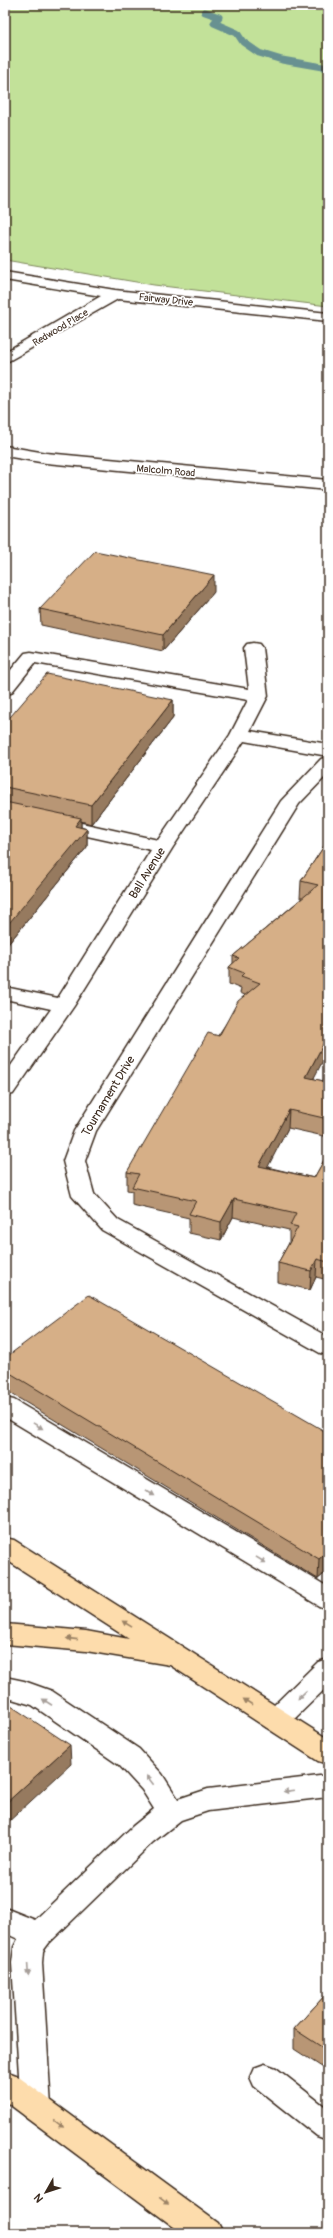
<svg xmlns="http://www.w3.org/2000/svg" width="333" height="2238" viewBox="0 0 333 2238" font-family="Pangolin,sans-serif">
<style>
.green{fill:#c2e199;stroke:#7e865c}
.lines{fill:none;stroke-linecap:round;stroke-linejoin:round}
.stream{stroke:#679191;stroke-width:7}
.minor-casing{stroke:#3b2a1e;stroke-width:3}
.highway-casing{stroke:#3b2a1e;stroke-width:3}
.minor{fill:#fff;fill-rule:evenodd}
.highway{fill:#fddcac;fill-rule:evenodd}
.wall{fill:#b89674;stroke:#3b2a1e}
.shaded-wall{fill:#967a5e;stroke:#3b2a1e}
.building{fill:#d6af87;stroke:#3b2a1e}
.oneway{fill:#a79f9a}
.oneway2{fill:#9c8365}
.labels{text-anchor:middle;stroke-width:3.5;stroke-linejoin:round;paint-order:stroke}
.far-street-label{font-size:10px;fill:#3b2a1e;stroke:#fff}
.street-label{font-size:12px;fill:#3b2a1e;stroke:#fff}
</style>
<rect width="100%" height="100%" fill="#fff"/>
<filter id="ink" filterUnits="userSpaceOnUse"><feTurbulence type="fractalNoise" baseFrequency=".025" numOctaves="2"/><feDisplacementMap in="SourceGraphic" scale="8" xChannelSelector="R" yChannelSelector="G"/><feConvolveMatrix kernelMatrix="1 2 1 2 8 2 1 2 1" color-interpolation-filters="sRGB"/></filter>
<g filter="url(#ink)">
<path class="green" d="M5 5H328V306L154 285 5 260Z"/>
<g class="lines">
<path class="stream" d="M205 12 219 17 214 23 237 33 243 42 259 53 282 60 328 68"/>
<defs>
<g id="minor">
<path d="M5 272 115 290 328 313V321L118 299 5 363V352L101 296 5 280Z"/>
<path d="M5 446 46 453 328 480V490L46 463 5 456Z"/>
<path d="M253 643 259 644 262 648 268 696 250 731 328 744V756L244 741 173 847 74 1006 13 1094 5 1096V1074L51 1009 5 999V987L58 998 151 850 5 818V806L158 840 230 735 248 700 35 663 11 693 5 694V677L25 653 31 652 249 689 244 648 247 644Z"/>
<path d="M328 757V774L299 804 96 1131 85 1161 94 1194 118 1220 328 1337V1355L320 1353 102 1230 72 1196 63 1161 74 1131 281 801 321 759Z"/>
<path d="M5 1398 14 1400 328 1587V1609L319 1606 5 1417Z"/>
<path d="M328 1659V1686L286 1727 276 1730 266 1727 262 1720 266 1713 318 1662Z"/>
<path d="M5 1677 24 1681 52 1691 139 1749 162 1774 178 1799 208 1789 328 1775V1797L208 1811 181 1820 153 1842 49 1943 43 1951 42 1963 51 2107 47 2116 36 2120 25 2116 21 2107 12 1963 14 1947 18 1939 5 1933V1908L35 1920 133 1826 154 1809 142 1790 119 1765 32 1705 5 1697Z"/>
<path d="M265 2064 276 2068 328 2109V2140L317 2136 254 2086 250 2077 254 2068Z"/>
</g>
<g id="highway">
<path d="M5 1538 14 1540 328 1739V1764L318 1761 170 1665 86 1651 5 1644V1624L86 1631 129 1639 5 1559Z"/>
<path d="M5 2071 16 2075 218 2223 223 2233H182L5 2101Z"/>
</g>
</defs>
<use href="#minor" class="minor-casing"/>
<use href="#highway" class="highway-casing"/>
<use href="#minor" class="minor"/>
<use href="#highway" class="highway"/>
</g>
<g class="wall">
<path d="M214 592 163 651 41 625 40 609Z"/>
<path d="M173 700V718L91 824 81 821V827L87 829V847L5 948V723Z"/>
<path d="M328 840 314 1079 328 1082V1137L288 1128 267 1167 314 1178 328 1153V1280L316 1277 310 1290 278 1282V1263L289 1243V1230L233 1217 221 1240 189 1233V1218L132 1205V1191L127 1190V1172L245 995 240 993 241 989 229 984V967L233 963V956L302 898H300L301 881Z"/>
<path d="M5 1358 328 1433V1571L318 1579 5 1390Z"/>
<path d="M328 1992V2071L294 2049V2029Z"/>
</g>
<g class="shaded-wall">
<path d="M214 575V592L163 651V635Z"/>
<path d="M173 700V718L91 824V805Z"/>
<path d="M81 818V836L87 829V847L5 948V928L75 826Z"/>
<path d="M328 1035V1051L305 1095 306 1077Z"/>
<path d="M289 1110 288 1128 259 1184V1166Z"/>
<path d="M234 1199 233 1217 221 1240V1222Z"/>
<path d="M317 1259 316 1277 310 1290 311 1271Z"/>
<path d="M328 1551V1571L318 1579 319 1559Z"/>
<path d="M70 1745 71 1764 5 1825V1804Z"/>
</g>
<g class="building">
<path d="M95 551 214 575 163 635 40 609Z"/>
<path d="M47 674 173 700 91 805 5 787V723Z"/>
<path d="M5 802 81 818 75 826 87 829 5 928Z"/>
<path d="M328 840V1035L306 1077 328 1082V1119L289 1110 259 1166 314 1178 328 1153V1262L317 1259 311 1271 278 1263 298 1227 290 1225 296 1213 234 1199 221 1222 189 1214 196 1201 132 1187 139 1174 127 1172 208 1033 219 1036 238 1001 260 983 241 976 244 973 229 967 239 958 233 956 318 885 301 881Z"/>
<path d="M89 1295 328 1433V1551L319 1559 5 1370V1358Z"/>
<path d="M5 1702 70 1745 5 1804Z"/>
<path d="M328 1992V2051L294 2029Z"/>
</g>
<defs><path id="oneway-solid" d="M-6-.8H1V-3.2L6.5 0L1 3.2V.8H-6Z"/></defs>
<g class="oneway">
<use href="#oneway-solid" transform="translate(38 1426) rotate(31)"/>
<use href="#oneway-solid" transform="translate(150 1493) rotate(31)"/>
<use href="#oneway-solid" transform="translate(261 1560) rotate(31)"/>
<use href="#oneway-solid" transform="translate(302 1695) rotate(136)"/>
<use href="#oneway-solid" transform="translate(47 1702) rotate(-147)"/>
<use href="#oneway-solid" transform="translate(150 1780) rotate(-127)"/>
<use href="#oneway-solid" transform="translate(289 1791) rotate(173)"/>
<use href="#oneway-solid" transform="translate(28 1970) rotate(86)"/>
</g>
<g class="oneway2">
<use href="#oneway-solid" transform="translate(127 1624) rotate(-148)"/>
<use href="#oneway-solid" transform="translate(72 1639) rotate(-174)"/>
<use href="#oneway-solid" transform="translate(248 1702) rotate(-147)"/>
<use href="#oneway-solid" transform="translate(59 2124) rotate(36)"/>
<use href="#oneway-solid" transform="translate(164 2201) rotate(36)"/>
</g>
</g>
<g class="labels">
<g class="far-street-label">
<text transform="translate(166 299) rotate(6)" y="4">Fairway Drive</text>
<text transform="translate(60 327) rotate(-31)" y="4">Redwood Place</text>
<text transform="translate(166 470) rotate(5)" y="4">Malcolm Road</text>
</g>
<g class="street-label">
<text transform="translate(147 873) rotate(-58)" y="4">Ball Avenue</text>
<text transform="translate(108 1096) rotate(-59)" y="4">Tournament Drive</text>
</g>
</g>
<rect width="333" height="2238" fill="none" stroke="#fff" stroke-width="20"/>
<rect x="10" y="10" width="313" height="2218" fill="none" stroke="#3b2a1e" stroke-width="1.5" filter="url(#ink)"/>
<g transform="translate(46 2192) rotate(231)" stroke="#ffffff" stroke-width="3" paint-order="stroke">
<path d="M0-3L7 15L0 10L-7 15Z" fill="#3b2a1e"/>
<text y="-6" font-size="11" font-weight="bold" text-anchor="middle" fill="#3b2a1e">N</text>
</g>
</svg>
